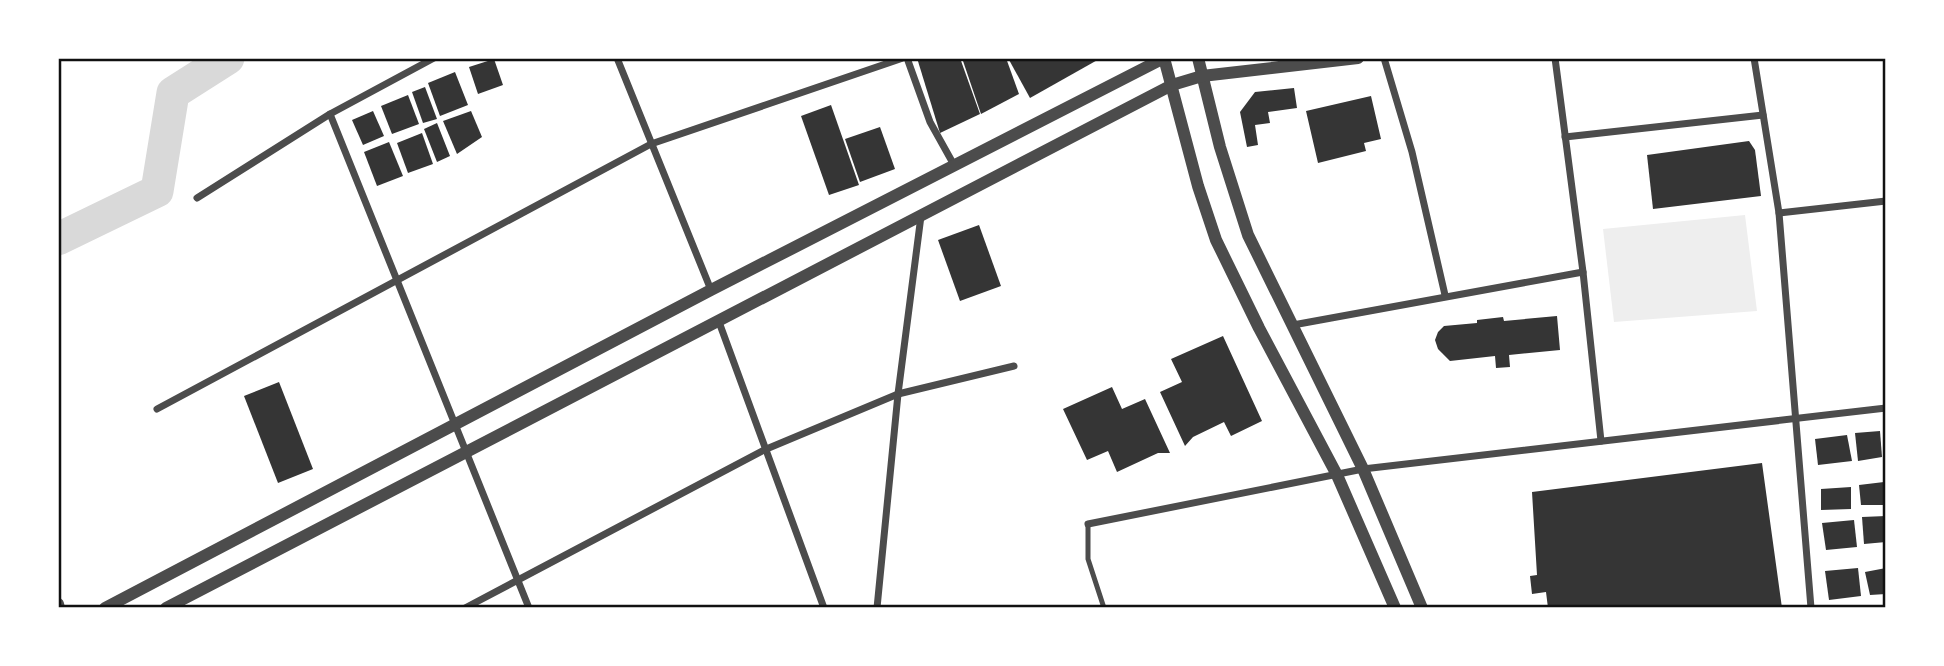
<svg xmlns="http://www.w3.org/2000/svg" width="1944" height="666" viewBox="0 0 1944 666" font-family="Manrope,sans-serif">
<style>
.green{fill:#eee}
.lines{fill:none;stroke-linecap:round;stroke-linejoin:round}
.river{stroke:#d9d9d9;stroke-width:33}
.building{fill:#353535}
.service{stroke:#4c4c4c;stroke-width:5}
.minor{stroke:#4c4c4c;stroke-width:7}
.tertiary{stroke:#4c4c4c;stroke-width:12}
.neatline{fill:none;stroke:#111;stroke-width:2.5}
</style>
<rect width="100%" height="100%" fill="#fff"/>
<path class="green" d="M1745 215 1757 311 1614 322 1603 229Z"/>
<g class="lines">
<path class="river" d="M58 239 157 191 173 93 228 58"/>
</g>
<g class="building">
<path d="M917 58H960L980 114 940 133Z"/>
<path d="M962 58H1006L1019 94 981 114Z"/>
<path d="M1008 58H1101L1030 98Z"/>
<path d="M494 59 503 85 478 94 469 67Z"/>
<path d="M455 72 468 105 440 116 428 83Z"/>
<path d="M425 87 437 119 423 123 412 92Z"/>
<path d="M1294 88 1297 108 1268 112 1270 123 1255 125 1258 145 1247 147 1240 112 1255 92Z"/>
<path d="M408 95 419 124 392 134 381 106Z"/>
<path d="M1371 96 1381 139 1364 143 1366 151 1318 163 1306 111Z"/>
<path d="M831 105 859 185 829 195 801 116Z"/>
<path d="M373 111 384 136 363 145 352 120Z"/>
<path d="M471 111 482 137 457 154 443 121Z"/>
<path d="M437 123 450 156 437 162 424 129Z"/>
<path d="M880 127 895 169 860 182 845 139Z"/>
<path d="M422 133 433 164 408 173 397 143Z"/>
<path d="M1749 141 1755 150 1761 196 1653 209 1647 155Z"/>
<path d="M389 142 403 176 377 186 364 152Z"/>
<path d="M979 225 1001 286 960 301 938 240Z"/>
<path d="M1557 316 1560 350 1509 355 1510 367 1496 368 1495 356 1450 361 1438 349 1435 340 1438 332 1444 326 1477 323V320L1503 317 1504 321Z"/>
<path d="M1223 336 1262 421 1231 436 1224 422 1193 437 1185 446 1160 392 1182 382 1171 359Z"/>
<path d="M279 382 313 469 278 483 244 396Z"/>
<path d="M1112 387 1122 409 1145 399 1170 453H1158L1117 472 1108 451 1087 460 1063 409Z"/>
<path d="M1880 431 1882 457 1858 461 1855 433Z"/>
<path d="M1847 435 1852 461 1818 465 1815 439Z"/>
<path d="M1762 463 1782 608H1548L1546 592 1532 594 1530 576 1537 575 1532 492Z"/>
<path d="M1884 482 1886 505H1861L1859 485Z"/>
<path d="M1851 487V509L1821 510V489Z"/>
<path d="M1886 516V542L1864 544 1862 517Z"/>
<path d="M1854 520 1857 547 1826 550 1822 523Z"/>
<path d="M1858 568 1861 596 1829 600 1825 571Z"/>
<path d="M1886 568V594L1870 595 1865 572Z"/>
</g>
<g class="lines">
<path class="service" d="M1088 524V559L1104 608"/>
<g class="minor">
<path d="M617 58 711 290"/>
<path d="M907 58 930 122 954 165"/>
<path d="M1384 58 1412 152 1445 295"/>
<path d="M1555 58 1583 272 1601 441"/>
<path d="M1754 58 1779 213 1811 608"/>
<path d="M330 114 529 608"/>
<path d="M1565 137 1763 115"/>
<path d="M197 198 330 114 434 58"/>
<path d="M1779 213 1886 201"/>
<path d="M719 322 824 608"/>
<path d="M1293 325 1583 272"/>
<path d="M157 409 651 144 903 58"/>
<path d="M1088 524 1363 469 1886 408"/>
<path d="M465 608 764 450 898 394 1014 366"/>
<path d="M877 608 898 394 921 216"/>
</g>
<g class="tertiary">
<path d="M1164 58 1198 186 1216 240 1259 328 1337 475 1395 608"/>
<path d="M1198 58 1220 147 1248 235 1363 469 1422 608"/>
<path d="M58 604 59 608"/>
<path d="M105 608 711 290 1164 58"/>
<path d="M166 608 1172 85 1202 76 1358 58"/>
</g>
</g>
<rect width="1944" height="666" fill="none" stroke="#ffffff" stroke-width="119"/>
<rect x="60" y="60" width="1824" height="546" class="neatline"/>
</svg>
